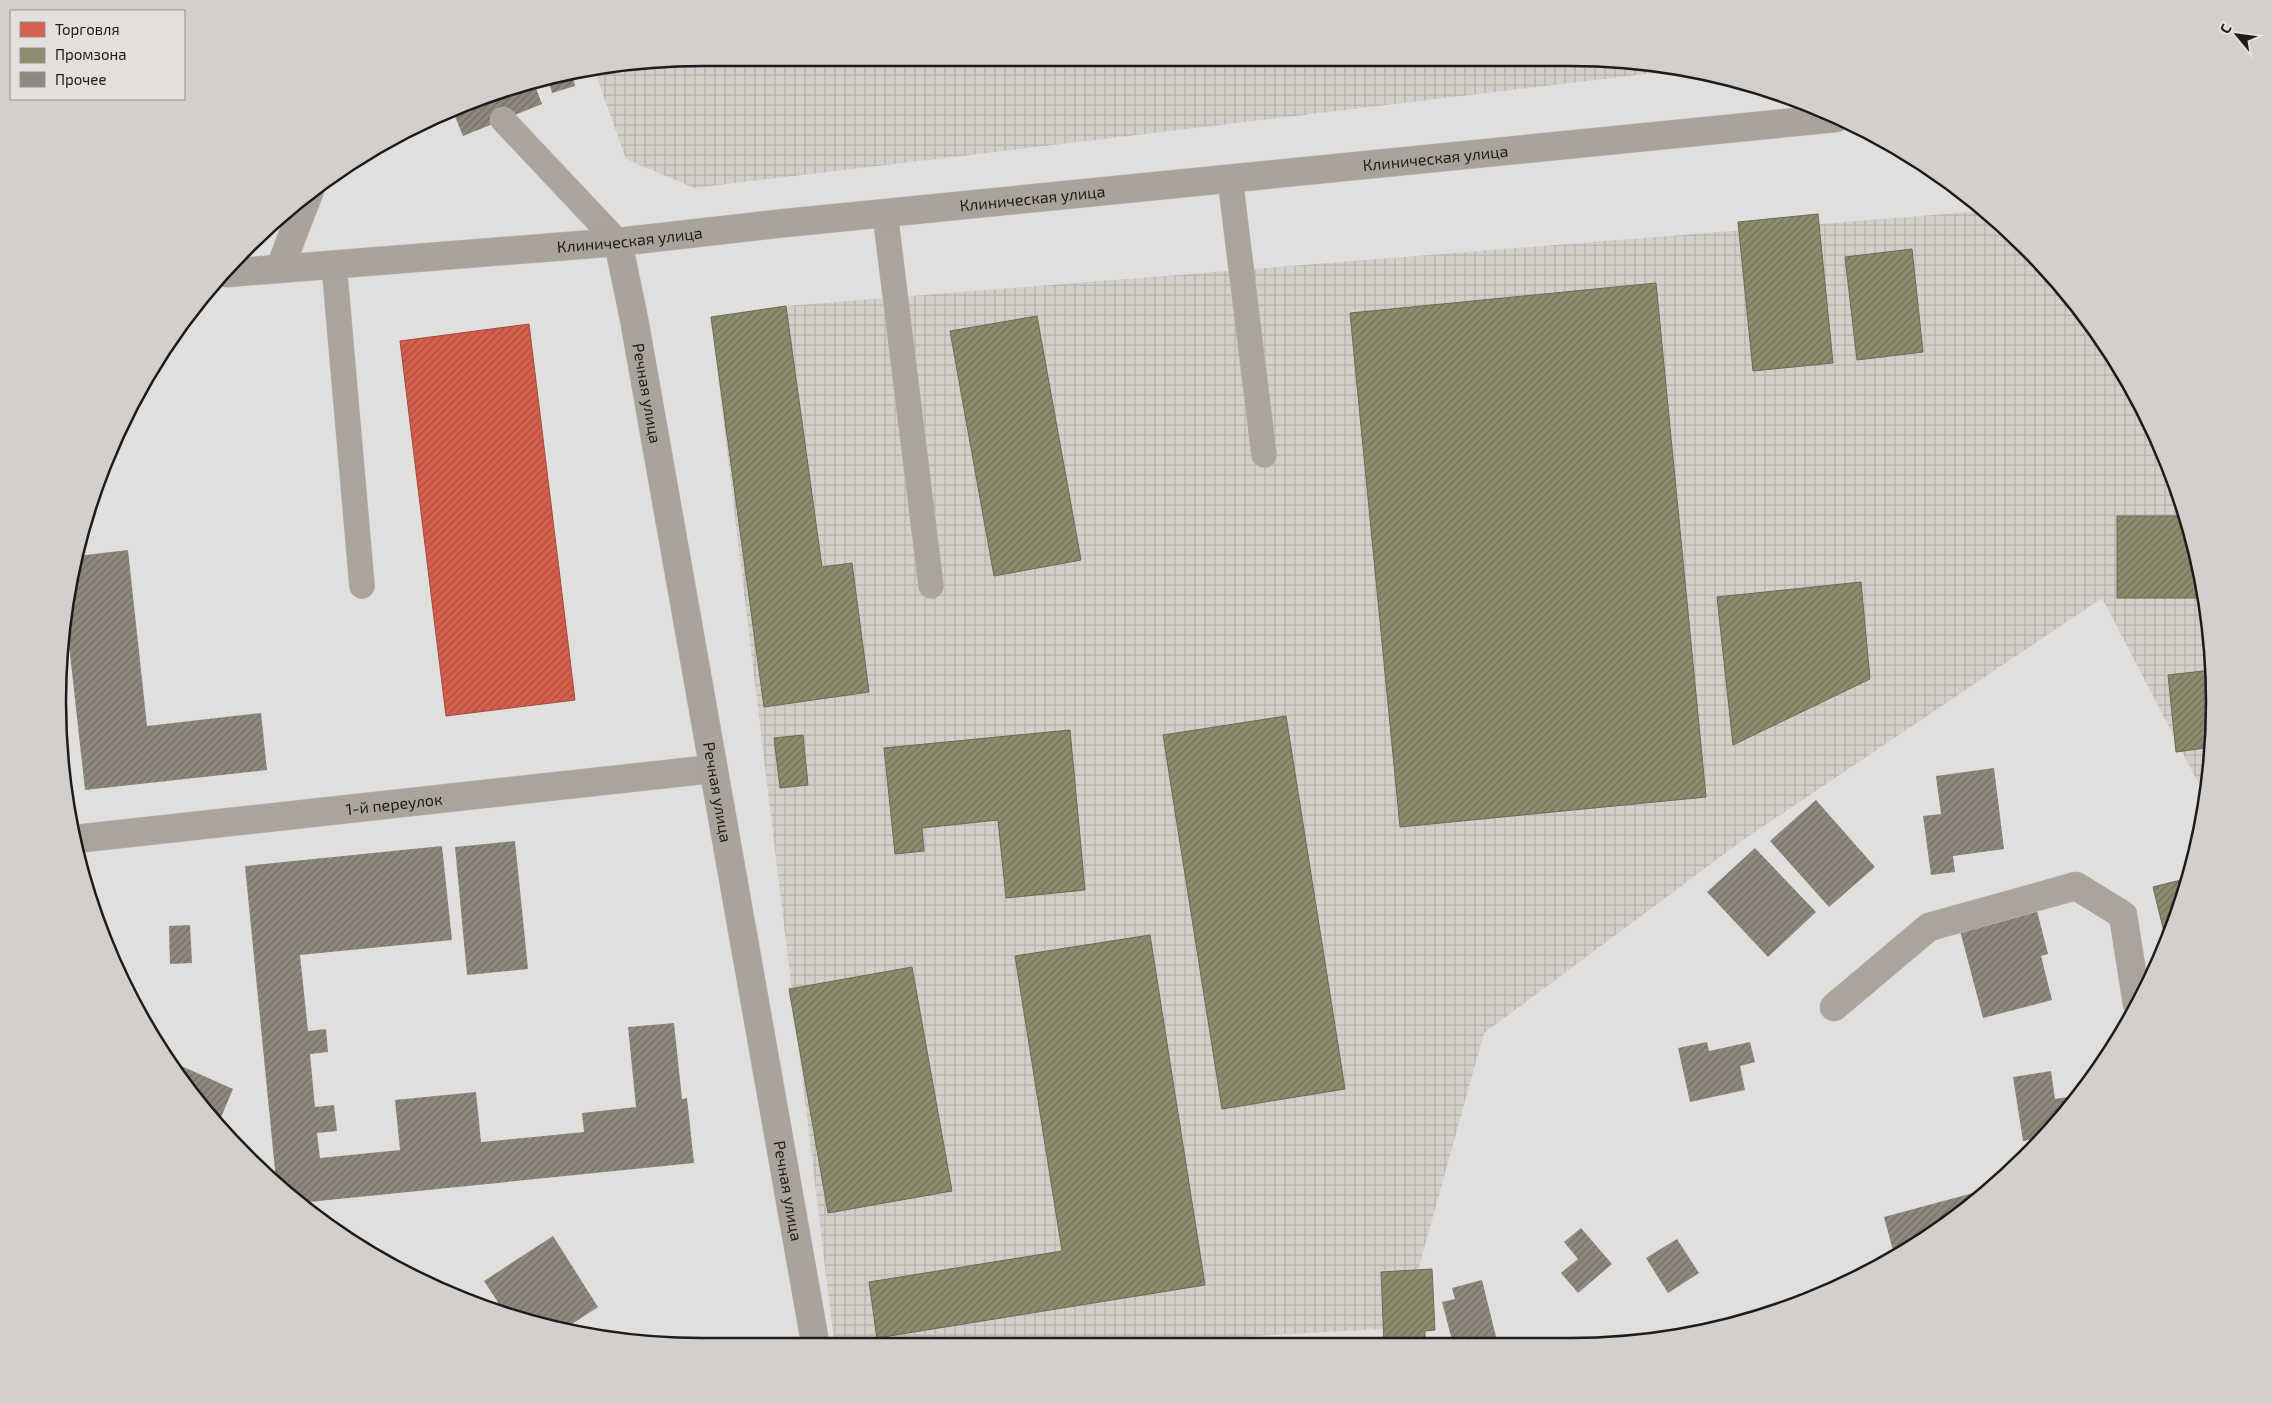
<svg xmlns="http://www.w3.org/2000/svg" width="2272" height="1404" viewBox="0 0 2272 1404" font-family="'Exo 2',sans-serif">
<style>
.industrial{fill:url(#industrial-grid)}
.shops{fill:url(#shops-hatch);stroke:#9e4c3e}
.industry{fill:url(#industry-hatch);stroke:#6b6a55}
.building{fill:url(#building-hatch)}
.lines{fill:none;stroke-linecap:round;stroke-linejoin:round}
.lane-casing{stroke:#bdbcbb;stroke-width:26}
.street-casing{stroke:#bdbcbb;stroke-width:29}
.secondary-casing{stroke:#bdbcbb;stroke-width:29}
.lane{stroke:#aaa49c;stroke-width:25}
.street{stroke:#aaa49c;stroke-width:28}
.secondary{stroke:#aaa39b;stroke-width:28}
.labels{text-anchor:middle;stroke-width:5;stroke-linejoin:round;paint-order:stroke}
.street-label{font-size:16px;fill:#1d1c1b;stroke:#e2dfdc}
.rim{fill:none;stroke:#1d1c1b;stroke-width:2.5}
</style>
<defs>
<pattern id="industrial-grid" width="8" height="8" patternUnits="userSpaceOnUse" patternTransform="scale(1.25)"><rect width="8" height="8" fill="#d3cfc9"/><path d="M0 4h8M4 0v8" fill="none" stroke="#b5b1ac"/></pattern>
<pattern id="shops-hatch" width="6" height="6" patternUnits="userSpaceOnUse" patternTransform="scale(1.25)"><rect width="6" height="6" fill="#d6604d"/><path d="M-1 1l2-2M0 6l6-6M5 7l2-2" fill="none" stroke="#ad4e3f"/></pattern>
<pattern id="industry-hatch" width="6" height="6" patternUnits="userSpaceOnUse" patternTransform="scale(1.25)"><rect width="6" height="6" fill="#8c8c6e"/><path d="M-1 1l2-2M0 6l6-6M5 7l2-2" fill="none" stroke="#72725a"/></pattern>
<pattern id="building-hatch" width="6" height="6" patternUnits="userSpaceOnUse" patternTransform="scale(1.25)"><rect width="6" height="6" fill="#8e887e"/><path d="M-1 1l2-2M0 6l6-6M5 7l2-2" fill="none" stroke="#736e66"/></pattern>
</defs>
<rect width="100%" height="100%" fill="#e1dfdd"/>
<g class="industrial">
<path d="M618 63H1654L1679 70 694 188 626 159 594 69Z"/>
<path d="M1984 211 2054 277 2128 379 2180 495 2209 618 2213 744 2204 800 2201 788 2102 598 1743 840 1484 1033 1402 1328 1123 1343 834 1342 711 317 786 306Z"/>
</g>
<path class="shops" d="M529 324 575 700 446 716 400 341Z"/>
<g class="industry">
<path d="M1818 214 1833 363 1753 371 1738 222Z"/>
<path d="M1912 249 1923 352 1857 360 1845 257Z"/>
<path d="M1656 283 1706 797 1400 827 1350 313Z"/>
<path d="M786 306 822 567 852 563 869 692 764 707 711 317Z"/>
<path d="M1037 316 1081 560 994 576 950 331Z"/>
<path d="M2117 516H2185L2204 598H2117Z"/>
<path d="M1861 582 1870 679 1733 745 1717 597Z"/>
<path d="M2211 670 2213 747 2176 752 2168 675Z"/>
<path d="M1286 716 1345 1089 1222 1109 1163 735Z"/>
<path d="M1070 730 1085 890 1006 898 998 820 922 828 924 851 895 854 884 748Z"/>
<path d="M803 735 808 785 780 788 774 738Z"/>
<path d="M2189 878 2166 940 2153 887Z"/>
<path d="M1150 935 1205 1285 877 1338 869 1282 1062 1251 1015 956Z"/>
<path d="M912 967 952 1191 828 1213 789 989Z"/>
<path d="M1432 1269 1435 1330 1425 1331V1343L1384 1344 1381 1272Z"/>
</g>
<g class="building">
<path d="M572 74 575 86 552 93 548 79Z"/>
<path d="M534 83 542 104 463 136 452 109 495 92Z"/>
<path d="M128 550 147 726 261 713 267 770 85 790 65 609 77 556Z"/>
<path d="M1994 768 2004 849 1953 856 1955 872 1931 875 1923 816 1941 814 1936 776Z"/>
<path d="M1816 800 1875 867 1829 907 1770 841Z"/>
<path d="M515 841 528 969 467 975 455 847Z"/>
<path d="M442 846 452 940 300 955 308 1031 326 1029 328 1052 310 1054 315 1107 334 1105 337 1131 317 1133 320 1158 400 1150 395 1100 476 1092 481 1142 584 1132 582 1113 636 1107 628 1027 674 1023 682 1099 687 1098 694 1163 299 1203 276 1180 245 866Z"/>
<path d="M1755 848 1816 912 1768 957 1707 892Z"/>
<path d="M2036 907 2048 954 2041 956 2052 1000 1983 1018 1959 927Z"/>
<path d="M190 925 192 963 170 964 169 926Z"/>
<path d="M1707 1042 1709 1051 1750 1042 1755 1062 1740 1066 1745 1090 1690 1102 1678 1048Z"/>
<path d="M170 1061 233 1089 219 1122 191 1094Z"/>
<path d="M2051 1071 2055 1099 2080 1095 2040 1138 2023 1141 2013 1077Z"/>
<path d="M1988 1189 1989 1191 1895 1258 1884 1217Z"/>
<path d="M1581 1228 1612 1264 1578 1293 1561 1273 1578 1259 1564 1242Z"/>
<path d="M553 1236 598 1307 567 1327 503 1310 484 1281Z"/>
<path d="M1677 1239 1699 1273 1668 1293 1646 1258Z"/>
<path d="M1482 1280 1498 1345 1453 1344 1442 1302 1455 1299 1452 1288Z"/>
</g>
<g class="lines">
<defs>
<g id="lane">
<path d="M503 120 618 242"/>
<path d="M1230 178 1264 455"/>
<path d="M885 213 931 586"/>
<path d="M334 264 362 586"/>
</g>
<g id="street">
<path id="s1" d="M75 839 712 769"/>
<path d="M1834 1007 1929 927 2076 886 2123 915 2137 1004"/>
</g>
<g id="secondary">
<path id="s2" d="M618 242 634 319 815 1342"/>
<path d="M280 268 310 190"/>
<path id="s3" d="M227 273 618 242 785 223 1836 118"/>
</g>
</defs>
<use href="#lane" class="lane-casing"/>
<use href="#street" class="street-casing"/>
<use href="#secondary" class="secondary-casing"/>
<use href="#lane" class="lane"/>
<use href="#street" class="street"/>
<use href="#secondary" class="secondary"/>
</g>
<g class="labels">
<g class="street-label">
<text dy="6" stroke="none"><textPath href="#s3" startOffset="1214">Клиническая улица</textPath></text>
<text dy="6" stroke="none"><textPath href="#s3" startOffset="809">Клиническая улица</textPath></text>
<text dy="6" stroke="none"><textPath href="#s3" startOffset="404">Клиническая улица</textPath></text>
<text dy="6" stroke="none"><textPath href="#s2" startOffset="154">Речная улица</textPath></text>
<text dy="6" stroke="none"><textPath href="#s2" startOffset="559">Речная улица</textPath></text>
<text dy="6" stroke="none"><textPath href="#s1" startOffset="321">1-й переулок</textPath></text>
<text dy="6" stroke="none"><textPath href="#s2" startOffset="964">Речная улица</textPath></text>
</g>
</g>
<path d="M0 0H2272V1404H0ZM702 66H1570A636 636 0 0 1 2206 702V702A636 636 0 0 1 1570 1338H702A636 636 0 0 1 66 702V702A636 636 0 0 1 702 66Z" fill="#d2cfcd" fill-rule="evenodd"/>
<path class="rim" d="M702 66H1570A636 636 0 0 1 2206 702V702A636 636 0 0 1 1570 1338H702A636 636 0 0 1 66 702V702A636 636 0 0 1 702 66Z"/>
<rect x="10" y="10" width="175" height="90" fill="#e2dfdc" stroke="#93918f"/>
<rect x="20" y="22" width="25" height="15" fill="#d6604d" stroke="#93918f"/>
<text x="55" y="35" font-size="15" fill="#1d1c1b">Торговля</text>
<rect x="20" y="48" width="25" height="15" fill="#8c8c6e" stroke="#93918f"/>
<text x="55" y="60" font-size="15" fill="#1d1c1b">Промзона</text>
<rect x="20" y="72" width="25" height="15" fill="#8e887e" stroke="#93918f"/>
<text x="55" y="85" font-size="15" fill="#1d1c1b">Прочее</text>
<g transform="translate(2237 35) rotate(299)" stroke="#e2dfdc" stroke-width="4" paint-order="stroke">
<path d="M0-4L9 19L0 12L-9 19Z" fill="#1d1c1b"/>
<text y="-8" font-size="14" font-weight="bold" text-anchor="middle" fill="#1d1c1b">С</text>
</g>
</svg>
